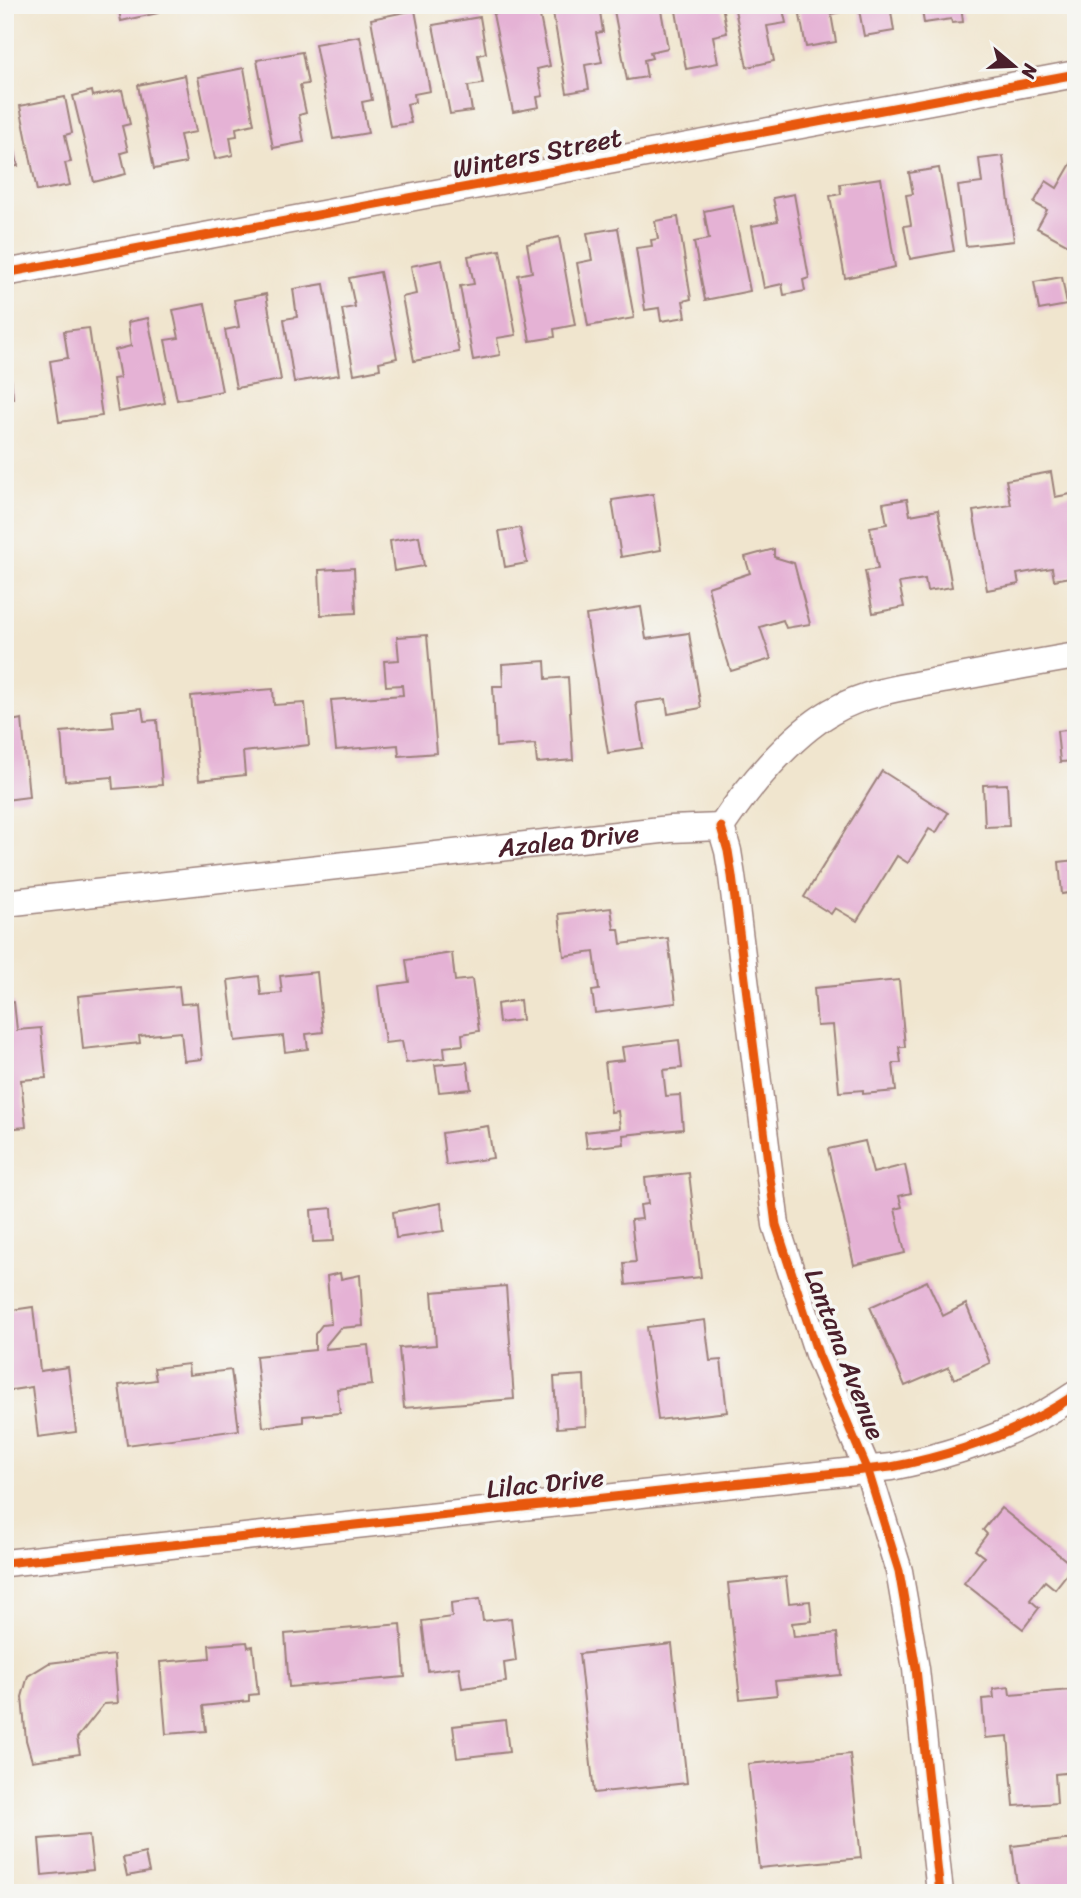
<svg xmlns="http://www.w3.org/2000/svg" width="1081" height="1898" viewBox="0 0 1081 1898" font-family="Sriracha,sans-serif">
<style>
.building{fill:#e5b2d5}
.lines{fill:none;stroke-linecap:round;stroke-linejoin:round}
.minor-casing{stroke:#9d827c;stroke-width:29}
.minor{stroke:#fff;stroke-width:26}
.cycleway-casing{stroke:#f6f6f2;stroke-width:13}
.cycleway{stroke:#e8590c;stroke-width:9}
.labels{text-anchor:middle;stroke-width:7;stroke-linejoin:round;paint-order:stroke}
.street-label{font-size:26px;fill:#4a1f2b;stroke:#f6f6f2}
</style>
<rect width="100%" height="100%" fill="#f6f6f2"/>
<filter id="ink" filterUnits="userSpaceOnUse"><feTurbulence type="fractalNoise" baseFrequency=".0143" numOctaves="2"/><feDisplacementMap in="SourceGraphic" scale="14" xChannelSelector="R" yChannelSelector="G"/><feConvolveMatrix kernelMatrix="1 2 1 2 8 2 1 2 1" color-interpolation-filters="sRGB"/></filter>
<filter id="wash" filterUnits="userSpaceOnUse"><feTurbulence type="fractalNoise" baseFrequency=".00686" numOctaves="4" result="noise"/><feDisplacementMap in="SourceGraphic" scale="28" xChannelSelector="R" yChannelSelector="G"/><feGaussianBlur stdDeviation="1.57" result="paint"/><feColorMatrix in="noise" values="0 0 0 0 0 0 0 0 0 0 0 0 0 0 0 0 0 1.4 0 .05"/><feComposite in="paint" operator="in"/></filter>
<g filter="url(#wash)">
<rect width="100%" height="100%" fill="#f0e5ce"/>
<g id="blocks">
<g class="building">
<path d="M118 5H156L158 13 121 21Z"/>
<path d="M563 5H599L603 32 596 33 602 62 585 65 589 89 567 93 552 7Z"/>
<path d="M613 5H660L668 48 650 52 652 58 644 60 647 77 627 80Z"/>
<path d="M675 5H722L727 33 713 36 718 63 686 69Z"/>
<path d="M734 5H782L786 23 767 26 774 61 747 67Z"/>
<path d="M798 5H845L846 11 831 14 836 42 806 47Z"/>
<path d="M858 5H890L894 31 864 36Z"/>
<path d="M921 5H961L963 22 952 23 951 19 924 23Z"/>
<path d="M538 6 550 66 537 69 543 96 537 97 539 107 513 112 493 14Z"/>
<path d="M415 10 430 91 414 94 415 102 407 104 411 123 390 126 371 19Z"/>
<path d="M480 17 486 53 478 55 483 84 468 86 472 111 450 114 433 25Z"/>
<path d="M360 36 372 100 362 102 368 133 333 139 315 44Z"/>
<path d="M302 52 308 84 300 85 306 113 299 115 304 142 273 148 257 60Z"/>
<path d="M244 68 254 124 236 128 237 136 230 137 233 155 215 159 198 77Z"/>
<path d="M185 75 196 132 180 135 186 163 154 169 138 85Z"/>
<path d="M122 90 130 124 122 126 128 151 121 153 126 174 94 182 73 96 92 91 93 96Z"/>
<path d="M65 97 72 133 65 135 71 162 65 163 70 185 37 191 20 106Z"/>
<path d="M6 105 18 166 5 168V106Z"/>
<path d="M1076 155V239L1072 247 1037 228 1047 210 1034 203 1046 181 1057 188Z"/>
<path d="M1003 156 1014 241 966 246 958 186 982 183 979 159Z"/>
<path d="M939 168 954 251 910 259 904 226 911 225 906 195 913 194 909 173Z"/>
<path d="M881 178 895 267 845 278 830 196 841 194 840 184Z"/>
<path d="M794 194 809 278 803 280 805 291 784 295 782 284 764 288 752 226 778 221 773 198Z"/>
<path d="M733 205 750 291 705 300 694 242 709 239 704 211Z"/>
<path d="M678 217 691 299 683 301 686 317 661 321 659 308 645 310 636 248 652 246 651 240 658 239 655 221Z"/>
<path d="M618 228 634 318 588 326 577 263 592 260 587 233Z"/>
<path d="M559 237 575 325 554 329 555 337 530 341 518 275 532 272 527 244Z"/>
<path d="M500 250 516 335 497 338 500 355 473 360 460 286 474 284 468 256Z"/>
<path d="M442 260 459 352 414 361 402 297 416 294 411 266Z"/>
<path d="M380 272 397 358 379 362 380 369 354 374 342 309 355 307 349 278Z"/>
<path d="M1062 277 1067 305 1039 310 1034 282Z"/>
<path d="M324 284 339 375 294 382 284 319 297 317 293 289Z"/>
<path d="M266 294 281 380 236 388 225 330 239 327 234 300Z"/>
<path d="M205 304 222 391 177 400 165 340 179 338 173 310Z"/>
<path d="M148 318 165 403 118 412 113 379 120 378 115 350 131 346 128 322Z"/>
<path d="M89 328 102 416 59 422 50 361 68 358 64 331Z"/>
<path d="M5 339H7L13 398H5Z"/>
<path d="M1051 472 1055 497 1076 493V576L1054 580 1052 568 1017 574 1019 584 987 590 973 511 1011 505 1006 480Z"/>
<path d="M653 494 661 550 621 557 612 500Z"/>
<path d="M907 499 910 515 938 510 952 587 927 591 925 579 899 583 904 607 873 613 865 571 878 569 870 527 887 524 883 503Z"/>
<path d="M520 528 527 563 505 567 499 531Z"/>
<path d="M419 536 424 566 394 571 390 541Z"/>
<path d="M774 549V557L794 563 810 624 786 628 783 620 760 627 771 659 731 671 722 643 708 587 750 573 745 557Z"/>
<path d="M354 568 356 613 321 615 319 570Z"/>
<path d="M641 607 646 639 689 633 701 708 668 714 666 699 636 703 643 748 608 753 586 615Z"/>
<path d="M427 635 437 753 399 756 398 745 336 750 331 700 403 695 402 685 386 686 384 661 399 660 397 637Z"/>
<path d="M545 661 546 679 568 677 573 760 537 763 535 744 496 747 493 686H503L502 664Z"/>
<path d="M273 689 274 705 305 703 309 745 243 752 245 775 199 780 191 696Z"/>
<path d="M142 708 144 721 157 720 162 785 113 789 112 777 65 781 61 732 114 727 112 711Z"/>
<path d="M22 719 29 797 5 800V722Z"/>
<path d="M1076 729V761L1060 762 1057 731Z"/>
<path d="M882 771 948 813 936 833 929 829 908 863 897 856 857 921 835 908 831 914 804 897Z"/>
<path d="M1007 784 1009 826 985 827 983 785Z"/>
<path d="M1076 860V945H1074L1069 893 1062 894 1059 862Z"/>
<path d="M611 908 614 929H619L621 944 668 938 676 1003 595 1013 592 991 599 990 594 952 564 956 559 914Z"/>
<path d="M452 953 455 981 472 979 479 1031 462 1034 463 1045 444 1047 445 1058 406 1063 402 1041 385 1043 378 986 409 982 406 960Z"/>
<path d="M317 972 323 1032 306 1034 308 1049 285 1052 283 1036 235 1041 228 980 259 976 261 995 282 993 280 976Z"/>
<path d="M899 980 905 1047H899L901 1063H893L896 1091 863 1094V1090L839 1092 833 1025 817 1026 814 988Z"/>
<path d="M179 986 181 1004 197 1003 202 1059 184 1061 181 1032 139 1036 140 1043 83 1049 78 996Z"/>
<path d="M520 1000 522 1020 499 1023 497 1004Z"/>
<path d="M14 1002 17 1030 41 1028 46 1078 21 1080 26 1127 5 1129V1003Z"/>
<path d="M679 1040 682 1068 663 1070 666 1096 680 1095 683 1129 623 1135 624 1144 587 1148 585 1132 620 1128 618 1111 611 1112 605 1062 624 1060 622 1047Z"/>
<path d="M467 1062 471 1089 439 1092 435 1065Z"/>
<path d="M488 1126 493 1158 446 1165 442 1133Z"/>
<path d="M865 1141 873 1173 905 1165 911 1193 899 1196 902 1207 895 1209 905 1253 854 1265 828 1149Z"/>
<path d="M689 1173 701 1277 626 1285 624 1263 636 1262 631 1220 642 1219 640 1205 648 1204 645 1178Z"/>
<path d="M441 1203 444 1231 396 1238 393 1212Z"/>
<path d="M332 1208 334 1241 313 1242 311 1210Z"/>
<path d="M340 1273 341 1279 360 1275 363 1326 340 1328 326 1345 325 1349 368 1345 372 1385 337 1389 340 1413 303 1416V1422L263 1427 256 1356 315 1350V1334L322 1325 331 1324 327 1276Z"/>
<path d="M927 1281 943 1316 966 1304 990 1363 954 1379 949 1367 905 1386 870 1307Z"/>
<path d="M506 1286 514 1399 404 1408 399 1348 436 1345 432 1292Z"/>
<path d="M33 1307 40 1371 68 1367 76 1432 38 1437 32 1387 5 1391V1311Z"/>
<path d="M705 1320 710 1361 721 1360 727 1412 658 1420 647 1327Z"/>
<path d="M188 1364 189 1375 231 1370 239 1430 127 1445 119 1385 156 1380 154 1368Z"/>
<path d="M584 1375 586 1426 557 1428 554 1377Z"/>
<path d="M1001 1508 1073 1566 1055 1589 1045 1581 1030 1600 1039 1608 1023 1629 964 1583 984 1557 975 1550 987 1534 983 1530Z"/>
<path d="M786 1577 789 1603 810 1601 812 1621 792 1623 794 1637 837 1633 841 1675 775 1681 777 1695 740 1699 728 1583Z"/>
<path d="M480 1599 483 1621 511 1618 516 1661 504 1663 506 1682 462 1688 459 1667 428 1671 422 1621 452 1617 451 1603Z"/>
<path d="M401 1624 405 1677 289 1687 285 1634Z"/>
<path d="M247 1642 248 1647 253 1646 258 1694 249 1695V1701L203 1706 206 1731 166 1734 160 1662 210 1658 209 1645Z"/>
<path d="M672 1644 687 1783 594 1793 579 1654Z"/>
<path d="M114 1655 118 1703 104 1704 77 1738 80 1754 32 1761 26 1740 22 1697 28 1676 49 1663Z"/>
<path d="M1009 1687 1010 1695 1071 1690 1076 1772 1055 1774 1057 1803 1014 1806 1008 1736 985 1738 982 1699 994 1698 993 1689Z"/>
<path d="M505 1720 509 1752 457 1758 453 1726Z"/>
<path d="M850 1754 861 1858 759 1868 748 1764Z"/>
<path d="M89 1835 93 1870 42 1875 39 1839Z"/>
<path d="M1073 1839 1076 1893H1018L1012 1846Z"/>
<path d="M145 1853 149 1872 127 1876 123 1858Z"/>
</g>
</g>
</g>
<g filter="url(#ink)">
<use href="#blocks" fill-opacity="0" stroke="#9d827c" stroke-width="2"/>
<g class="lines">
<defs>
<g id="minor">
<path d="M5 273 1076 74"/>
<path d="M721 827 728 851 732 876 776 1225 818 1354 868 1471 899 1571 916 1669 940 1893"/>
<path d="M721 827C748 787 789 737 831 712 867 691 909 686 949 679 991 671 1034 663 1076 656"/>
<path id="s1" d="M5 903 670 829 721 827"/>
<path d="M5 1563 891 1467C957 1454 1021 1432 1076 1394"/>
</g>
</defs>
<use href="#minor" class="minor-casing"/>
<use href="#minor" class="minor"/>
<defs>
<g id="cycleway">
<path d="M5 273 1076 74"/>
<path d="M721 827 728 851 732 876 776 1225 818 1354 868 1471 899 1571 916 1669 940 1893"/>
<path d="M5 1563 891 1467C957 1454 1021 1432 1076 1394"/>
</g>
</defs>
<use href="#cycleway" class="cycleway-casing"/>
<use href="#cycleway" class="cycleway"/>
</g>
</g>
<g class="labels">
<g class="street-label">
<text transform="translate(537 153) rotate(-11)" y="9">Winters Street</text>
<text dy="9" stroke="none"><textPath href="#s1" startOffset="567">Azalea Drive</textPath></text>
<text transform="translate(845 1354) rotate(69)" y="9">Lantana Avenue</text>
<text transform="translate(545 1483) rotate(-6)" y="9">Lilac Drive</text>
</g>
</g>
<rect width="1081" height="1898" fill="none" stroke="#f6f6f2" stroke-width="28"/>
<g transform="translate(1014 66) rotate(109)" stroke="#f6f6f2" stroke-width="5" paint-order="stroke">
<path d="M0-5L12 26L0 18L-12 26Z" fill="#4a1f2b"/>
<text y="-10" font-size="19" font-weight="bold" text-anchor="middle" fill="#4a1f2b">N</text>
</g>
</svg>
